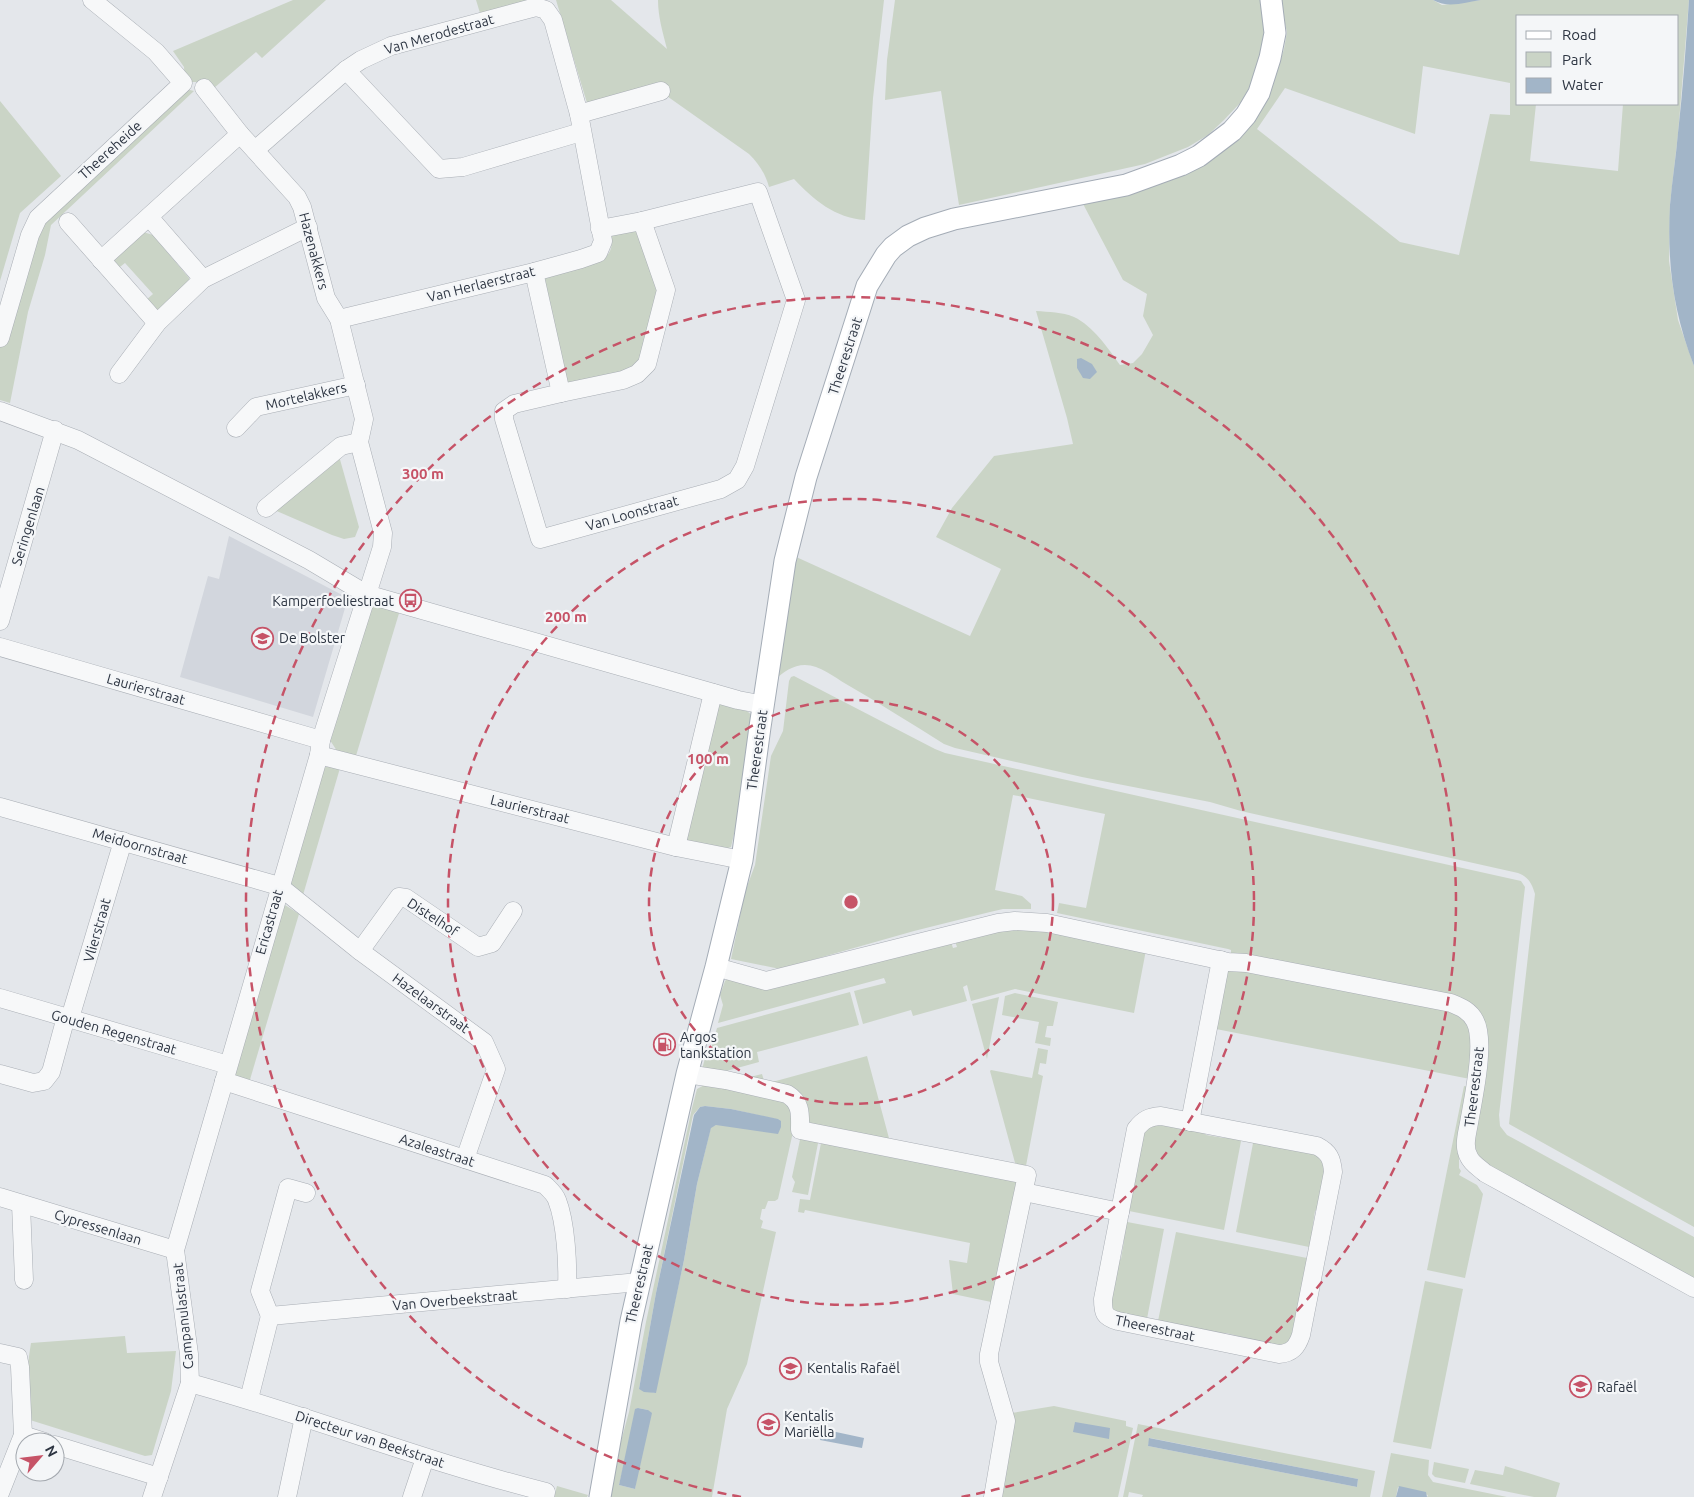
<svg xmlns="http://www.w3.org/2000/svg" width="1694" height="1497" viewBox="0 0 1694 1497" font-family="Ubuntu,sans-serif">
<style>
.built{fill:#d2d6dd}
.green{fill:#cad4c6;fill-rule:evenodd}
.water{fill:#a2b5c8}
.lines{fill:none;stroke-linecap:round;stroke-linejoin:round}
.minor-casing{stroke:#a9aeb5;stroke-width:19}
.major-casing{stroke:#a4acb6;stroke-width:23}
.minor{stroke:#f7f8f9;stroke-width:18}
.major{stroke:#fff;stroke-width:21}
.ring{fill:none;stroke:#c65367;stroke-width:2.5;stroke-dasharray:9 6}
.labels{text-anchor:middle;stroke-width:4.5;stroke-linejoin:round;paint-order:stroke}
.street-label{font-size:14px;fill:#2d3542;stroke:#f4f6f8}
.poi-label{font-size:14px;fill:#2d3542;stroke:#f4f6f8;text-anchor:start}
.centre{fill:#c65367;stroke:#f4f6f8;stroke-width:2.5}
.ring-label{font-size:15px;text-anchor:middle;font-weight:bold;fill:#c65367;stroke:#f4f6f8;stroke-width:4.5;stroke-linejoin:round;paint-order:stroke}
</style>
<rect width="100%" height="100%" fill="#e4e7eb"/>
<path class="built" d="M229 536 348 598 313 717 180 677 208 576 219 579Z"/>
<g class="green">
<path d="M293 0H326L262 58 256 52 214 88 201 82H185L184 67 173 51Z"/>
<path d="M476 0H529L480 13Z"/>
<path d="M556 0H611L667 49C663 33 658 17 658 0H884L873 98 865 220C835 218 814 200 794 179L769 187C765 173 759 164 749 154L664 94 587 103Z"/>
<path d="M895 0H1265L1267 16 1260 69 1241 102 1224 120 1208 135 1188 147 1145 164 959 205 941 91 885 100 887 60Z"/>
<path d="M1279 0H1433L1442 5 1481 0H1689L1678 134 1670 204 1669 261 1678 320 1694 366V1227L1509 1124 1535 894C1532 884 1529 877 1518 873L1241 811 1210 802 1082 777 955 748 944 744C912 724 879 703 846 684 834 677 820 665 805 665 793 665 783 672 775 680L794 556 970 636 1001 569 936 537 952 508 994 456 1073 444 1067 418 1036 311C1049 312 1062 312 1074 317 1093 326 1108 348 1120 365L1133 363 1142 354 1153 335 1143 316 1147 294 1123 280 1081 200 1209 155 1278 68 1284 49 1287 32ZM1518 16H1678V104H1623L1618 171 1530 161 1536 104H1518ZM1423 66 1510 83V115L1490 114 1459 255 1400 242 1257 129 1285 88 1415 134Z"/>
<path d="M190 90 194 91 51 225 45 255 28 312 10 403 0 400V330L32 220 184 91Z"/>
<path d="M0 101 61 176 20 213 0 281Z"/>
<path d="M640 227 660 291 636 368 566 388 537 275 602 259C612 253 613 246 610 235Z"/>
<path d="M143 232 153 235 189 278V282L159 310H154L145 301 153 294 125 263 116 270 113 260Z"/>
<path d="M339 456 359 527 355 537 344 539 332 535 272 509Z"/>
<path d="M368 601 400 610 355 759 337 751 328 737Z"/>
<path d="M794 676 935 749 945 753 1521 881 1525 887 1499 1115 1500 1126 1507 1135 1694 1237V1281L1492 1170 1473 1152 1477 1015 1231 958V950L1228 949 1057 913 1059 903 1086 908 1105 814 1013 795 995 890 1022 896 1031 904V909H1003L990 912 914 931 780 969 731 959 745 892 755 865 771 756 783 731 789 681 791 677Z"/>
<path d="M721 703 742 707 753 716 737 821 731 847 728 848 688 842 685 836 716 706Z"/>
<path d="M334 766 340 768 303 895 286 885 318 772 326 767Z"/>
<path d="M282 903 299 914 249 1083 234 1077Z"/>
<path d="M1021 926 1146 950 1134 1013 1015 989 971 1001 967 985 963 987 967 1001 913 1016 911 1010 863 1024 854 991 886 983 884 978 718 1023 723 1005 720 995 725 981 729 977 763 986 950 939 953 948 957 947 954 938Z"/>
<path d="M1228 967 1457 1012 1468 1025 1472 1033 1470 1079 1216 1029Z"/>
<path d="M850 992 859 1025 757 1052 759 1062 719 1073 702 1069 706 1055 710 1052 717 1028Z"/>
<path d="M1015 993 1058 1002 1053 1026H1047L1045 1037 1051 1038 1050 1046 1035 1043 1039 1022 1002 1015 1005 996Z"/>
<path d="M999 997 987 1059 972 1004Z"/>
<path d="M1038 1048 1048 1050 1046 1064 1040 1063 1038 1074 1043 1076 1025 1171 1017 1170 990 1071 991 1070 1032 1078Z"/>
<path d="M867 1056 890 1142 811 1124 805 1115 746 1078 762 1074 765 1084Z"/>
<path d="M706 1084 790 1102 793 1132 778 1199 775 1201H768L765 1209H762L760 1219 763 1221 761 1228 776 1232 747 1364 727 1409 712 1497H609L614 1467 629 1412 646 1322 692 1108 697 1089ZM705 1106 731 1109 780 1120 716 1125 711 1127 697 1184 684 1260 655 1393 639 1389 656 1293 693 1115 700 1107ZM638 1408 648 1410 635 1489 619 1485Z"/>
<path d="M1464 1086 1469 1087 1459 1157V1168L1461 1171 1459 1175 1477 1185 1483 1194 1465 1278 1427 1270Z"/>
<path d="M1149 1123 1201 1127 1206 1135 1224 1138 1230 1133 1242 1136 1224 1230 1124 1210 1138 1138Z"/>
<path d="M801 1135 819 1138 808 1195 792 1192 795 1182 792 1177Z"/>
<path d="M1254 1138 1314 1150 1326 1159 1322 1207 1315 1211 1312 1231 1316 1238 1314 1248 1236 1232Z"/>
<path d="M821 1143 1022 1183 996 1303 953 1294 949 1260 967 1263 970 1243 805 1210 804 1213 798 1212 800 1199 810 1200Z"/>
<path d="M1122 1221 1164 1229 1146 1324 1110 1313 1113 1264 1121 1259 1124 1241 1119 1234Z"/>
<path d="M1176 1232 1312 1259 1297 1336 1286 1348 1226 1333 1217 1338 1157 1326Z"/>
<path d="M1425 1281 1463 1289 1431 1449 1393 1442Z"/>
<path d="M125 1336 127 1353 176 1351 171 1391 152 1455 145 1456 30 1420C24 1396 27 1367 31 1343Z"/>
<path d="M1054 1406 1126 1421V1426L1133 1428 1118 1497H999L1012 1413Z"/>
<path d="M1138 1424 1375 1471 1370 1497H1142L1143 1495 1129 1492 1128 1497H1123ZM1150 1438 1358 1479 1357 1487 1148 1446Z"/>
<path d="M1391 1453 1429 1460 1428 1475 1433 1482 1507 1497H1427L1428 1495 1398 1487 1396 1497H1382Z"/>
<path d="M1434 1462 1469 1469 1465 1483 1435 1477 1432 1474Z"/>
<path d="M1505 1466 1560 1483 1556 1497H1534L1470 1484 1475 1470 1503 1475Z"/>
<path d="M557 1486 588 1495 587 1497H554Z"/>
</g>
<g class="water">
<path d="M1433 0H1481C1465 2 1449 9 1433 0Z"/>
<path d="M1689 0H1694V366C1673 311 1667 264 1670 205 1672 181 1676 157 1678 133 1683 89 1686 44 1689 0Z"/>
<path d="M1081 358 1092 364 1097 372 1090 379 1083 378 1077 368V359Z"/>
<path d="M705 1106 731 1109 778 1119 781 1121V1127L778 1134 716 1125 711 1128 697 1184 684 1260 656 1393 644 1392 639 1389 656 1293 694 1115 700 1107Z"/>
<path d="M638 1408 648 1410 652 1413 635 1489 619 1485 635 1409Z"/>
<path d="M1075 1422 1110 1428 1109 1439 1073 1432Z"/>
<path d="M822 1429 864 1438 862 1448 820 1440Z"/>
<path d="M1149 1438 1358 1479 1357 1487 1148 1446Z"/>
<path d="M1399 1486 1426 1492 1427 1497H1396Z"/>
</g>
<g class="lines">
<defs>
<g id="minor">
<path d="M346 70 439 169 463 167 581 132"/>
<path d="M579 114 661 91"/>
<path d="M255 150 346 70 361 60 391 46 536 7 546 10 553 20 579 114 603 241 598 253 581 259 534 272 339 319"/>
<path d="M149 217 203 279"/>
<path d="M68 222 157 323"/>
<path d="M101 260 240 134"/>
<path d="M534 272 561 393 514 404 504 411V419L540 539 721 489 737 480 745 466 796 300 758 192 642 221 600 229"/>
<path d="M0 338 30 235 38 218 183 83 156 52 92 0"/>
<path d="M119 374 157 323 203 279 308 227"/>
<path d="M561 393 623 380 637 374 647 364 666 290 642 221"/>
<path d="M0 411 78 440 309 560 366 594 738 700 764 705"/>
<path d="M236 428 256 407 356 385"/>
<path d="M266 508 341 446 359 442"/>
<path d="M0 621 55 430"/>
<path d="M0 647 321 740"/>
<path d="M319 755 676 847 742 860"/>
<path d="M0 807 279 886 360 951 484 1042 496 1069 465 1159"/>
<path d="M676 847 713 693"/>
<path d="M360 951 399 897 406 898 478 947 492 943 513 911"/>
<path d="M716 967 766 981 998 923 1015 921 1047 923 1228 962 1246 963 1451 1003C1461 1007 1470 1011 1475 1021 1486 1042 1473 1099 1469 1123 1467 1134 1463 1147 1469 1157 1472 1164 1480 1168 1485 1173L1694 1288"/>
<path d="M0 998 228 1065"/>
<path d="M70 1018 123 841"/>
<path d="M0 1074 33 1083 44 1081 51 1072 66 1017"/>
<path d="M687 1074 726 1080 787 1094C802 1103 800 1115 800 1130L1027 1175 989 1354V1362L1006 1421 993 1497"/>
<path d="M224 1081 545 1185C549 1189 555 1194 557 1200 566 1223 568 1265 567 1289"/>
<path d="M1161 1116 1317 1146C1329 1152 1332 1159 1333 1172L1301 1335C1297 1347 1292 1353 1279 1354L1118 1321C1104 1317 1103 1313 1103 1299L1136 1129C1144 1119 1149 1117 1161 1116Z"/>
<path d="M1190 1122 1221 960"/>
<path d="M1024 1192 1120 1212"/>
<path d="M0 1197 175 1250"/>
<path d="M21 1204 24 1280"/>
<path d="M270 1316 260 1291 288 1188 306 1193"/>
<path d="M0 1353 18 1357 20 1367 23 1435 0 1493"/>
<path d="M190 1383C310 1416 426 1462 546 1492L545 1497"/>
<path d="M249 1399 270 1316 639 1282"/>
<path d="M23 1435 45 1442"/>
<path d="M55 1445 159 1477"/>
<path d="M152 1497 190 1383 189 1354 175 1250 319 755 321 740 382 547 383 533 359 442 364 419 339 319 326 298 302 207 297 197 240 134 204 88"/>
<path d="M287 1497 304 1417"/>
<path d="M412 1497 425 1458"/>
</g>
<path id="major" d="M600 1497 631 1321 687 1074 716 967 742 860 760 727 785 561 806 477 867 286 886 255 893 247 908 236 925 228 954 219 1126 185 1181 165 1199 156 1232 131 1246 115 1259 93 1270 58 1275 33 1271 0"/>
</defs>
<use href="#minor" class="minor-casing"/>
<use href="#major" class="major-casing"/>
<use href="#minor" class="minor"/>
<use href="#major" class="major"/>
</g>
<g class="ring">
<circle cx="851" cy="902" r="202"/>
<circle cx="851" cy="902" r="403"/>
<path d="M741 1497A605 605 0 1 1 961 1497"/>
</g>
<defs>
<symbol id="bus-ring" viewBox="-11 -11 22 22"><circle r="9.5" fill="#f4f6f8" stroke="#c65367" stroke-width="1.5"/><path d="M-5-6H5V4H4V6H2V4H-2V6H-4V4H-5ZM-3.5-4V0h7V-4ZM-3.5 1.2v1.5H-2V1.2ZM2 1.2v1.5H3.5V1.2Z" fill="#c65367"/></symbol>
<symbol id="school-ring" viewBox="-11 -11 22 22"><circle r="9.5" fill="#f4f6f8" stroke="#c65367" stroke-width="1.5"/><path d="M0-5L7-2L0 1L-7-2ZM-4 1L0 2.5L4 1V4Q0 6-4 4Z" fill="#c65367"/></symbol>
<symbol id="fuel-ring" viewBox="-11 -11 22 22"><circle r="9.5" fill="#f4f6f8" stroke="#c65367" stroke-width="1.5"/><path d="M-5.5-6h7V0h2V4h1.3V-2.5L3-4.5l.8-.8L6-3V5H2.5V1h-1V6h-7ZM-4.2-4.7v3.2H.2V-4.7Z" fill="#c65367"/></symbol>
</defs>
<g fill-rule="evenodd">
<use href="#bus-ring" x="398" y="588" width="25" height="25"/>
<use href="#school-ring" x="250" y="626" width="25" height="25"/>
<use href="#fuel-ring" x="652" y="1032" width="25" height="25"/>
<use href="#school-ring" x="778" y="1356" width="25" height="25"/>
<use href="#school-ring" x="1568" y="1374" width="25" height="25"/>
<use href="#school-ring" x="756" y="1412" width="25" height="25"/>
</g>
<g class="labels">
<g class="street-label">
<text transform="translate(439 34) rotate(-16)" y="5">Van Merodestraat</text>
<text transform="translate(110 150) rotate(-42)" y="5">Theereheide</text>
<text transform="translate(314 251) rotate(75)" y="5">Hazenakkers</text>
<text transform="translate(481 284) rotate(-14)" y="5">Van Herlaerstraat</text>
<text transform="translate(845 356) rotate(-72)" y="5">Theerestraat</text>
<text transform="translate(306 396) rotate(-13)" y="5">Mortelakkers</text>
<text transform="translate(632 513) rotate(-16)" y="5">Van Loonstraat</text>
<text transform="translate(28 526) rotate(-73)" y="5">Seringenlaan</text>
<text transform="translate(146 689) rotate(16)" y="5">Laurierstraat</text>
<text transform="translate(757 750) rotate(-82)" y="5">Theerestraat</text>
<text transform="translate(530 809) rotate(14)" y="5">Laurierstraat</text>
<text transform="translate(140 846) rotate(16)" y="5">Meidoornstraat</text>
<text transform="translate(433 917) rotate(33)" y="5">Distelhof</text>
<text transform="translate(269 922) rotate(-74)" y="5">Ericastraat</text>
<text transform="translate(97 930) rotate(-74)" y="5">Vlierstraat</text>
<text transform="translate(431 1003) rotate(36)" y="5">Hazelaarstraat</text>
<text transform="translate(114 1032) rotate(16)" y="5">Gouden Regenstraat</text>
<text transform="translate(1474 1087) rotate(-83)" y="5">Theerestraat</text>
<text transform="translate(437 1150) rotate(18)" y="5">Azaleastraat</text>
<text transform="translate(98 1227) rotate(17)" y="5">Cypressenlaan</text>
<text transform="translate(639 1284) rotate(-77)" y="5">Theerestraat</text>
<text transform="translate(455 1300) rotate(-5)" y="5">Van Overbeekstraat</text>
<text transform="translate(183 1316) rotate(-96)" y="5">Campanulastraat</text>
<text transform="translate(1155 1328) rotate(12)" y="5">Theerestraat</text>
<text transform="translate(370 1439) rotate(18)" y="5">Directeur van Beekstraat</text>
</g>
<g class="poi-label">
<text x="394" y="606" text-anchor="end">Kamperfoeliestraat</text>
<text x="279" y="643">De Bolster</text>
<text x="680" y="1042">Argos<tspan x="680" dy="16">tankstation</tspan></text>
<text x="807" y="1373">Kentalis Rafaël</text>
<text x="1597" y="1392">Rafaël</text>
<text x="784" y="1421">Kentalis<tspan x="784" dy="16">Mariëlla</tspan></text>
</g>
</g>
<circle cx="851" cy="902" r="8" class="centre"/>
<g class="ring-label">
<text x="423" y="479">300 m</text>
<text x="566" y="622">200 m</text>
<text x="708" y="764">100 m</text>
</g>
<rect x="1516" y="15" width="162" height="90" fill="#f4f6f8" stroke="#a4a9af"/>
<rect x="1526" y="31" width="25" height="8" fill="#ffffff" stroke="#a4a9af"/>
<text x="1562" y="40" font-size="15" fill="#2d3542">Road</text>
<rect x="1526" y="52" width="25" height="15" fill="#cad4c6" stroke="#a4a9af"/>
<text x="1562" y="65" font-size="15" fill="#2d3542">Park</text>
<rect x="1526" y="78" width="25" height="15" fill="#a2b5c8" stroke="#a4a9af"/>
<text x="1562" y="90" font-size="15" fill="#2d3542">Water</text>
<g transform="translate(40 1457) rotate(62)"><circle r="24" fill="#f4f6f8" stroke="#a4a9af"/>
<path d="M0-4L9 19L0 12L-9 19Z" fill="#c65367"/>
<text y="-8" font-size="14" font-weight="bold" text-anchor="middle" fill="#2d3542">N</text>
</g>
</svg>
